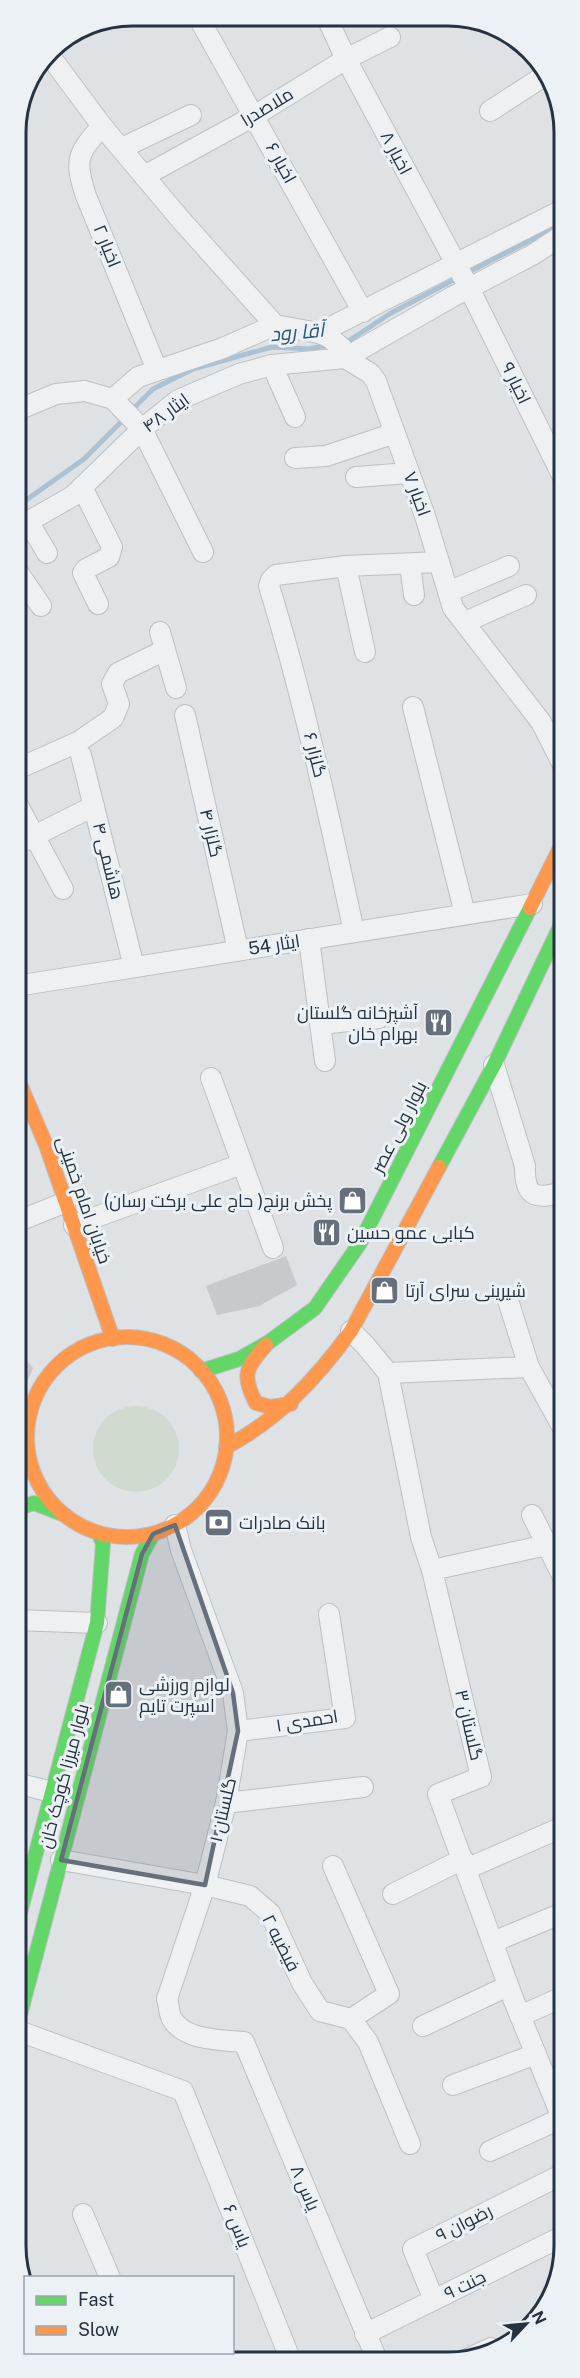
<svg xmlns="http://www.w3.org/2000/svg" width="580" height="2378" viewBox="0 0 580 2378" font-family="'Public Sans',Cairo,sans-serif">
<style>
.green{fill:#d1dace}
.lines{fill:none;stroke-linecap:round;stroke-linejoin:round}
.stream{stroke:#aac2d4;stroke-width:5}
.building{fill:#c7cacd}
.street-casing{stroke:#bdc0c3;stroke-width:22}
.fast-casing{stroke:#bbbfc3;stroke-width:16}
.slow-casing{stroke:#bbbfc3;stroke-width:16}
.street{stroke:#eef0f2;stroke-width:20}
.fast{stroke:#63d668;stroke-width:14}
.slow{stroke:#ff974d;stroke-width:14}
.marked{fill:#66707a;fill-opacity:0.2;stroke:#66707a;stroke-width:4.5;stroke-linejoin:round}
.labels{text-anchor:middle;stroke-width:6;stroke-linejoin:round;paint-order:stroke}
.street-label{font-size:18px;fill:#253240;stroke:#ecf1f6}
.poi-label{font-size:18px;fill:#253240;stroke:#ecf1f6;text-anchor:start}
.water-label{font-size:20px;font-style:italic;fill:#2b5677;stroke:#ecf1f6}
.rim{fill:none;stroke:#253240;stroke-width:3}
</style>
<rect width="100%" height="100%" fill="#dfe2e5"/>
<circle class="green" cx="136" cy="1449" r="43"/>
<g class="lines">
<g class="stream">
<path d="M467 273 550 230 564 220"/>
<path d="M341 342 350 340 391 313 459 277"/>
<path d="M131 411 153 389 193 369 272 347 308 349 329 345"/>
<path d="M15 508 84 459 125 418"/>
</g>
</g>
<g class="building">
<path d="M286 1256 297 1285 259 1306 217 1315 206 1286Z"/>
<path d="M16 1349 33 1368 16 1407Z"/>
</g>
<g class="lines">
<defs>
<g id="street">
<path d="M197 15 363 312"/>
<path d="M326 16 346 59 469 288 564 479"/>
<path d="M47 52 102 126 181 220 275 325 319 333 330 338 342 348 345 358"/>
<path d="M490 111 544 76"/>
<path d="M102 126C77 154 74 160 86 196L157 370"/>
<path d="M122 148 191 115"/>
<path d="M144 176 254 116 346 59 390 37"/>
<path d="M319 333 564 209"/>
<path d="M345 358 370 373 376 381 425 516 453 608 541 722 564 767"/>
<path d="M272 365 295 417"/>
<path d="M113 399 138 377 223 348 275 325"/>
<path d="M15 411 56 394 85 391 113 399 142 429 203 552"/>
<path d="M295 458 326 456 395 433"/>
<path d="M356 477 409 473"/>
<path d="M82 487 112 547 109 557 86 569 83 573 98 604"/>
<path d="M28 521 47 553"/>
<path d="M15 529 73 496 142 429 178 400 239 374 272 365 345 358 452 297 534 254 564 234"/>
<path d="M410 565 414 595"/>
<path d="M346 566 365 652"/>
<path d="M15 568 41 606"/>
<path d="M448 592 509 566"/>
<path d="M465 622 526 595"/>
<path d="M160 632 176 688"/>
<path d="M413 707 465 914"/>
<path d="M185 715 238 950"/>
<path d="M81 755 134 967"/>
<path d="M15 770 78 742 113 718 119 704 112 684 118 673 165 650"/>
<path d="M15 800 63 889"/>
<path d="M16 845 94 806"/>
<path d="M354 932C329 815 304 700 269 586L271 580 276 575 346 566 439 562"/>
<path d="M309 939 325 1061"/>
<path d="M16 986 532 904"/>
<path d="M320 1024 379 1018"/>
<path d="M494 1065 525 1166C524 1199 537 1199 564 1192"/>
<path d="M211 1078 273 1248"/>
<path d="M16 1222 66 1202"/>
<path d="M74 1225 242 1164"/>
<path d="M507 1297 529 1367 564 1430"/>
<path d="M351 1331 365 1345 388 1373 421 1537 432 1570 481 1777 438 1794 514 2001 565 2125"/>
<path d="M388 1373 529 1367"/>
<path d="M532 1515 565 1581"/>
<path d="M175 1525 181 1550 233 1693 238 1731 226 1803 205 1885 167 1999C169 2005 169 2014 172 2019 185 2041 222 2040 244 2042L378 2362"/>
<path d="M432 1570 547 1545"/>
<path d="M16 1620 97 1623"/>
<path d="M238 1731 345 1718 329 1614"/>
<path d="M16 1783 52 1792"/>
<path d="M226 1803 363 1787"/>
<path d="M61 1860 205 1885 250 1896 270 1913 302 1983 320 2011 351 2019 368 2042 410 2144"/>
<path d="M333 1866 389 1994 351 2019"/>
<path d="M466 1869 565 1826"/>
<path d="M393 1894 463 1859"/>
<path d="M493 1942 565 1912"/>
<path d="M520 2016 565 1996"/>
<path d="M423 2026 508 1986"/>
<path d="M16 2030 183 2091 291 2361"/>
<path d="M453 2085 536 2054"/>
<path d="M490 2151 562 2118"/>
<path d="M83 2214 110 2278"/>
<path d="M434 2300 413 2249 565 2173"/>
<path d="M365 2334 565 2235"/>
<path d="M142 2352 146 2361"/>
<path d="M461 2362 491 2348"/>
</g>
<g id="fast">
<path d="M439 1167 494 1065 564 918"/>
<path d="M201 1371 239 1359 269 1342 315 1308 360 1243 530 908"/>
<path d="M16 1509 34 1503 65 1515"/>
<path d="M16 1928 97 1623 103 1544 99 1533"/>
<path d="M16 2030 142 1554 153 1534"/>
</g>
<g id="slow">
<path d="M530 908 564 840"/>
<path d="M16 1075 46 1145 113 1339"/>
<circle cx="127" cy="1437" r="100"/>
<path d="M266 1345C246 1367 241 1376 256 1403L270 1407 291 1404"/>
<path d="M226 1447C279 1419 316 1379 351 1331L439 1167"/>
</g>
</defs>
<use href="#street" class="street-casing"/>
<use href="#fast" class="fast-casing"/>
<use href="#slow" class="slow-casing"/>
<use href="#street" class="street"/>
<use href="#fast" class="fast"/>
<use href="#slow" class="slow"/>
</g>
<path class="marked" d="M175 1525 233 1693 238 1731 205 1885 61 1860 142 1554 153 1534Z"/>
<defs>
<symbol id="restaurant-square" viewBox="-11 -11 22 22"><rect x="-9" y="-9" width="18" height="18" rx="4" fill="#66707a" stroke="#ecf1f6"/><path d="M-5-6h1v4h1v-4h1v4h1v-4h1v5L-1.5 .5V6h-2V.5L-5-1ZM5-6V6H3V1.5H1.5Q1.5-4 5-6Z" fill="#fff"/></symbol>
<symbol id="shop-square" viewBox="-11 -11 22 22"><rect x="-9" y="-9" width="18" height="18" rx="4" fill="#66707a" stroke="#ecf1f6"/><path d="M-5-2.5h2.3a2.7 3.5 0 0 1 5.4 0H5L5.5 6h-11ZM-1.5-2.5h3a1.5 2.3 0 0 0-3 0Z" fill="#fff"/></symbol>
<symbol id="bank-square" viewBox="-11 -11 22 22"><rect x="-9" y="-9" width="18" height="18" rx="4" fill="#66707a" stroke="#ecf1f6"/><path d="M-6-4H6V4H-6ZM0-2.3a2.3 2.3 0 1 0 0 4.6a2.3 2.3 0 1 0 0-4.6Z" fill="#fff"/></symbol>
</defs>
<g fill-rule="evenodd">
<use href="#restaurant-square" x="422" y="1006" width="33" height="33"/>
<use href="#shop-square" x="336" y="1184" width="33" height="33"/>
<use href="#restaurant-square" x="310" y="1216" width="33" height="33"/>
<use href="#shop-square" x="368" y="1274" width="33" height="33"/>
<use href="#bank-square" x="202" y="1506" width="33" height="33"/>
<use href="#shop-square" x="102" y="1678" width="33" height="33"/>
</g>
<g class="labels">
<g class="street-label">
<text transform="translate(267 107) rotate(-31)" y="6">ملاصدرا</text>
<text transform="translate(396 153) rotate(62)" y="6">اخیار ۸</text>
<text transform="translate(281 163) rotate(61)" y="6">اخیار ۶</text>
<text transform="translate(107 246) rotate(68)" y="6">اخیار ۲</text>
<text transform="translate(516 383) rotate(64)" y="6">اخیار ۹</text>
<text transform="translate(166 413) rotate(-36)" y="6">ایثار ۴۸</text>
<text transform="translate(417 494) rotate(70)" y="6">اخیار ۷</text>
<text transform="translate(315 755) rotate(76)" y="6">گلزار ۶</text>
<text transform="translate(211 833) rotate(77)" y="6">گلزار ۴</text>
<text transform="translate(108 861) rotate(76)" y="6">هاشمی ۴</text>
<text transform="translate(274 945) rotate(-9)" y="6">ایثار 54</text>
<text transform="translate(399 1127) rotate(-63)" y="6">بلوار ولی عصر</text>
<text transform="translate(84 1200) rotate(71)" y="6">خیابان امام خمینی</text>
<text transform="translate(307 1721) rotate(-9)" y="6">احمدی ۱</text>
<text transform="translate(469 1725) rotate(77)" y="6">گلستان ۳</text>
<text transform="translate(64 1776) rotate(-75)" y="6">بلوار میرزا کوچک خان</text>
<text transform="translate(223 1810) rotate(-77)" y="6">گلستان ۱</text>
<text transform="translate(281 1943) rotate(63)" y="6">فیضیه ۲</text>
<text transform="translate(305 2188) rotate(67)" y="6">یاس ۸</text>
<text transform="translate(464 2223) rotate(-27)" y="6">رضوان ۹</text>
<text transform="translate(237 2226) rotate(68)" y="6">یاس ۶</text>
<text transform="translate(465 2285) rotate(-26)" y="6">جنت ۹</text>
</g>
<g class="poi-label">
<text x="418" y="1019" text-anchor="end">آشپزخانه گلستان<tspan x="418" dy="21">بهرام خان</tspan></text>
<text x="332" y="1207" text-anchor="end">پخش برنج( حاج علی برکت رسان)</text>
<text x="347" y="1239">کبابی عمو حسین</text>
<text x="405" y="1297">شیرینی سرای آرتا</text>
<text x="239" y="1529">بانک صادرات</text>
<text x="139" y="1691">لوازم ورزشی<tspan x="139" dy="21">اسپرت تایم</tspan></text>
</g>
<g class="water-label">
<text transform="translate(297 332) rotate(-5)" y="7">آقا رود</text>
</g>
</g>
<path d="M0 0H580V2378H0ZM132 26H448A106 106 0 0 1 554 132V2246A106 106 0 0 1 448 2352H132A106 106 0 0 1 26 2246V132A106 106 0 0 1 132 26Z" fill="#ecf1f6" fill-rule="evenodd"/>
<path class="rim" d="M132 26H448A106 106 0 0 1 554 132V2246A106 106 0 0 1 448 2352H132A106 106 0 0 1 26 2246V132A106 106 0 0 1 132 26Z"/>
<rect x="24" y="2276" width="210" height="78" fill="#ecf1f6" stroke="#9ca5ad" stroke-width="1.5"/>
<rect x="36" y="2296" width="30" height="9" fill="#63d668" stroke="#9ca5ad" stroke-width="1.5"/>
<text x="78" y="2306" font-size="18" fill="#253240">Fast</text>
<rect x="36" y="2326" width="30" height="9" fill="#ff974d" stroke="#9ca5ad" stroke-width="1.5"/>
<text x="78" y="2336" font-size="18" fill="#253240">Slow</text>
<g transform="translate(526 2324) rotate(64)" stroke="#ecf1f6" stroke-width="4.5" paint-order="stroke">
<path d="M0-4.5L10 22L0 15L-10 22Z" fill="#253240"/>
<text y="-9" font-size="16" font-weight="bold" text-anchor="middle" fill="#253240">N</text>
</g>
</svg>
